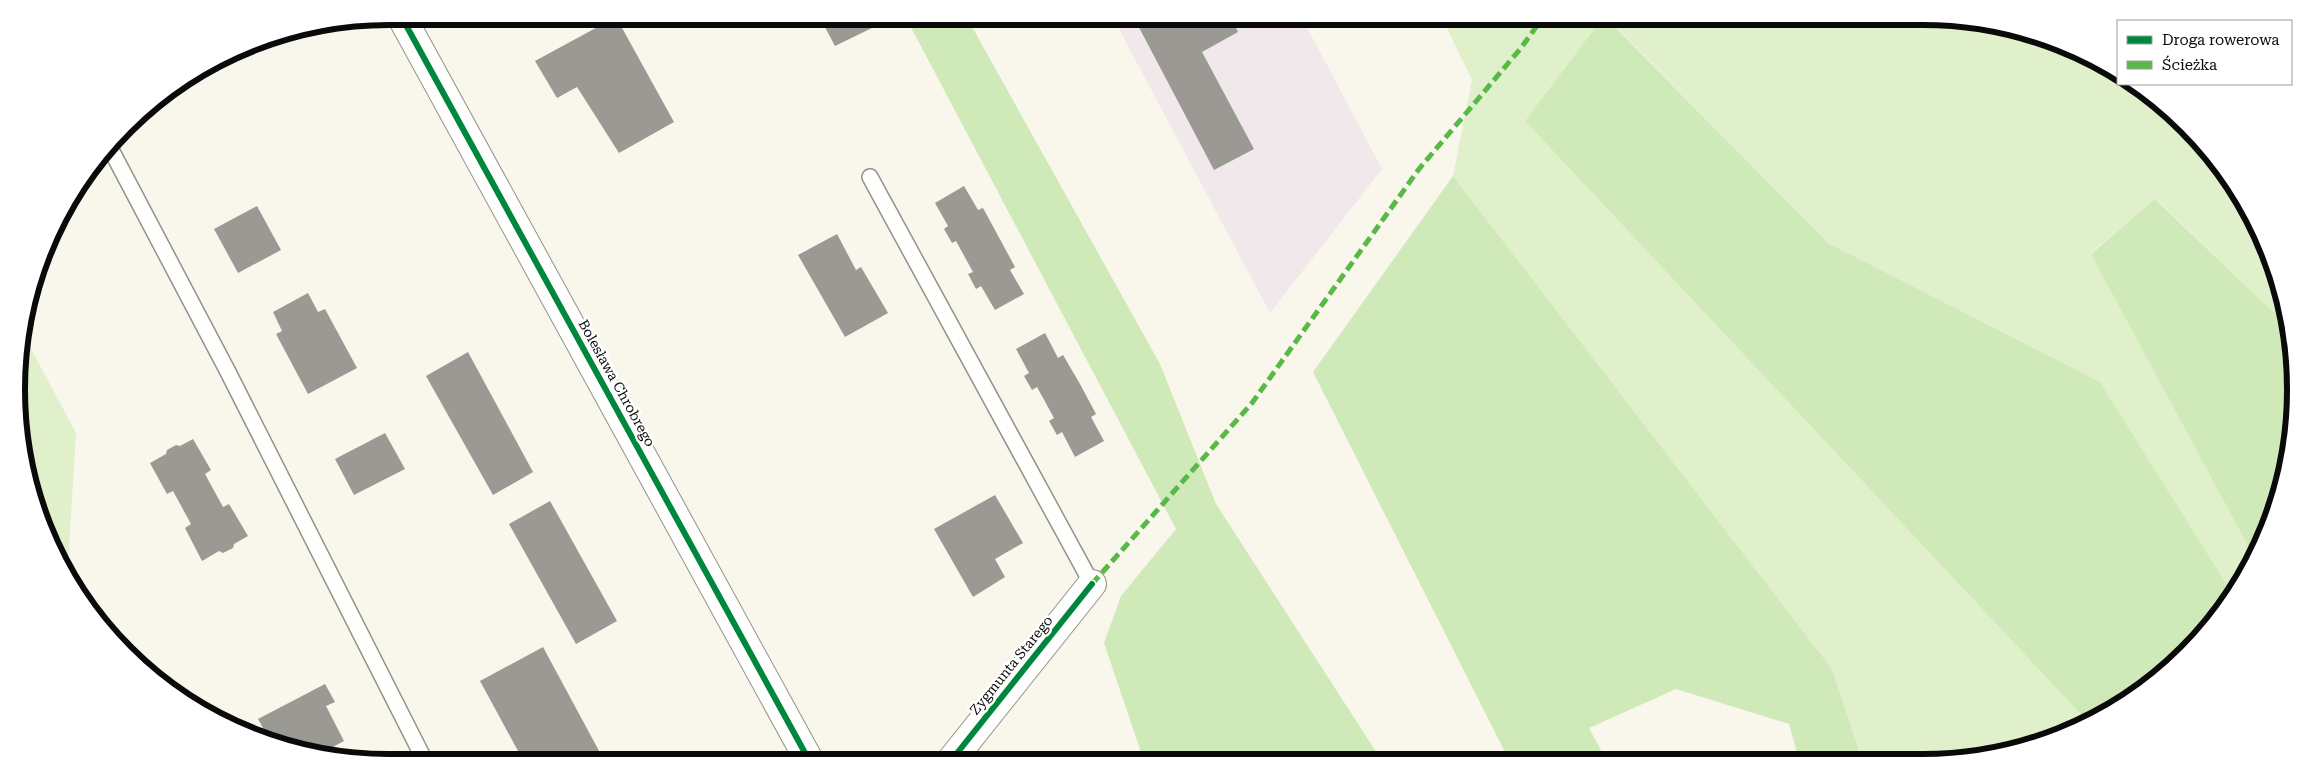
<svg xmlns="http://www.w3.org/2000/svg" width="2312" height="779" viewBox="0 0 2312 779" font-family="'Roboto Serif',serif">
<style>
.industrial{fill:#f0e8eb}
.green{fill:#dff0ca}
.forest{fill:#cfe9b8}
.building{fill:#9b9993}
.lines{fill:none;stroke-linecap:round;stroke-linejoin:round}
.service-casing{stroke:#92918c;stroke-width:18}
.minor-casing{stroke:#92918c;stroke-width:30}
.tertiary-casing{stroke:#92918c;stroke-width:30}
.service{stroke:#fefefc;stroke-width:15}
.minor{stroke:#fefefc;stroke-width:28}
.tertiary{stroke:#fefefc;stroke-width:28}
.quiet{stroke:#58b947;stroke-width:5;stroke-dasharray:10 5;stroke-linecap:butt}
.cycleway-casing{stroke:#fff;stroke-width:9}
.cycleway{stroke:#00873e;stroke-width:6}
.labels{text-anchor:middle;stroke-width:5;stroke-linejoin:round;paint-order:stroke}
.street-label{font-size:14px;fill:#0a0a0a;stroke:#fff}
.rim{fill:none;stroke:#0a0a0a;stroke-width:6}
</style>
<rect width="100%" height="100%" fill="#f9f7ec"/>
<path class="industrial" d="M1112 16H1301L1382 169 1270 313Z"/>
<g class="green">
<path d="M1441 16H1604L1525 121 2089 723 1972 760H1862L1832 669 1453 176 1472 80Z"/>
<path d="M1605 16H1922L2019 29 2087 55 2118 74V84H2134L2149 93 2203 143 2246 203 2276 269 2290 328 2156 199 2091 253 2254 557 2246 576 2232 593 2100 382 1828 243Z"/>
<path d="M22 332 76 433 68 563 70 578 29 486 17 414 19 341Z"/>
</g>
<g class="forest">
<path d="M905 16H966L1160 364 1216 504 1382 761H1144L1104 643 1121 596 1176 529Z"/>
<path d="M1604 16 1828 243 2100 382 2232 593 2169 670 2089 723 1525 121Z"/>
<path d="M1453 176 1832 669 1862 760H1799L1789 724 1676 689 1589 728 1606 760H1509L1313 372Z"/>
<path d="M2155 199 2290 328C2300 373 2295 441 2283 485 2277 509 2263 534 2254 557L2091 254Z"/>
</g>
<g class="building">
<path d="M819 16H868L874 27 835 46Z"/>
<path d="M1133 16H1230L1238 32 1202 52 1254 149 1214 170Z"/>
<path d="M616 17 674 122 619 153 577 87 557 98 535 61Z"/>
<path d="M964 186 978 210 983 208 1015 267 1010 270 1024 294 995 310 981 286 976 289 968 274 973 272 956 241 952 243 944 229 948 226 935 203Z"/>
<path d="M257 206 281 250 238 273 214 229Z"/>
<path d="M837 234 856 270 861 267 888 313 845 337 798 255Z"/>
<path d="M308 293 318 312 325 309 357 368 308 394 276 334 282 331 273 312Z"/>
<path d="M1045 333 1058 358 1063 355 1080 384 1096 414 1091 417 1104 441 1075 457 1062 432 1057 435 1049 421 1054 418 1037 387 1032 390 1024 376 1029 373 1016 349Z"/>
<path d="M468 352 533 472 493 495 426 376Z"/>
<path d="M385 433 405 469 354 495 335 459Z"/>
<path d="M193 439 211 470 205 474 223 507 229 504 248 536 234 544 233 548 223 553 219 551 202 561 185 528 191 524 173 491 167 494 150 463 166 454 167 450 176 445 180 446Z"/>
<path d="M995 495 1023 543 995 559 1005 577 973 597 934 529Z"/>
<path d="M550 501 617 621 576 644 509 524Z"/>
<path d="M543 647 605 762H524L480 681Z"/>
<path d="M325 684 335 702 326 706 344 741 331 748 334 754 293 750 269 739 258 719Z"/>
</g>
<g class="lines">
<defs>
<g id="service">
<path d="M109 146 227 370 426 763"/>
<path d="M870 177 1092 584"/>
</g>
<path id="minor" d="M950 762 1092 584"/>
<path id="tertiary" d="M401 16 810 762"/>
</defs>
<use href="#service" class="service-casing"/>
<use href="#minor" class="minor-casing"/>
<use href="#tertiary" class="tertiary-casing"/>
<use href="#service" class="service"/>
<use href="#minor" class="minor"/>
<use href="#tertiary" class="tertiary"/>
<path class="quiet" d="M1092 584 1252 403 1419 169 1521 48 1544 16"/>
<defs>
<g id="cycleway">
<path d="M401 16 810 762"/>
<path d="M950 762 1092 584"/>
</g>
</defs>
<use href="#cycleway" class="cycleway-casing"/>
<use href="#cycleway" class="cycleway"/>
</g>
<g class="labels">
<g class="street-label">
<text transform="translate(617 383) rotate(61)" y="5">Bolesława Chrobrego</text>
<text transform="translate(1011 665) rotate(-51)" y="5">Zygmunta Starego</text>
</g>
</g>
<path d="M0 0H2312V779H0ZM389 25H1923A364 364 0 0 1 2287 389V390A364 364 0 0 1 1923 754H389A364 364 0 0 1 25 390V389A364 364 0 0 1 389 25Z" fill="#fff" fill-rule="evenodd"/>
<path class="rim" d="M389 25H1923A364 364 0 0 1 2287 389V390A364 364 0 0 1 1923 754H389A364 364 0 0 1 25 390V389A364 364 0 0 1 389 25Z"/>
<rect x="2117" y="20" width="175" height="65" fill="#ffffff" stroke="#9d9d9d"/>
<rect x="2127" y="36" width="25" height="8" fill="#00873e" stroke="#9d9d9d"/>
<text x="2162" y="45" font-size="15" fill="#0a0a0a">Droga rowerowa</text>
<rect x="2127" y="61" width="25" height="8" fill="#58b947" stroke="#9d9d9d"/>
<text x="2162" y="70" font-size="15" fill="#0a0a0a">Ścieżka</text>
</svg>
